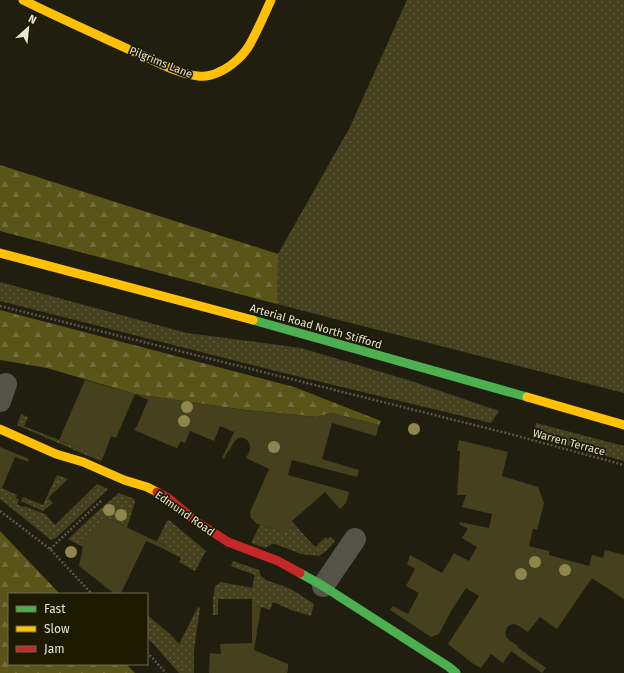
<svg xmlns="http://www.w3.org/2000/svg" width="624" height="673" viewBox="0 0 624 673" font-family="'Fira Sans',sans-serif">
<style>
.grass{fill:url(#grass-dots)}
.forest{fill:url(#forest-firs)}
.green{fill:#45411e}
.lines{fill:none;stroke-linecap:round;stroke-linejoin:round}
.path{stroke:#57564b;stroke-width:2.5;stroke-dasharray:2 2;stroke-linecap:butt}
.street{stroke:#555449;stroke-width:22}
.fast{stroke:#4caf50;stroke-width:9}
.slow{stroke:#ffc107;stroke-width:9}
.jam{stroke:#c62828;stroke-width:9}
.tree{fill:#8e874d}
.labels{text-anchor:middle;stroke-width:3.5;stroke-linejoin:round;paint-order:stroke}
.street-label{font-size:11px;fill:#e6e4d4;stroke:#1d1a01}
</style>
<defs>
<pattern id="grass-dots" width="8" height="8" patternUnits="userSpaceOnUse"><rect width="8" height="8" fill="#45411e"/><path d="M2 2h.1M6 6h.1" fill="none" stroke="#605c3e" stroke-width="1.8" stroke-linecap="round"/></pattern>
<pattern id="forest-firs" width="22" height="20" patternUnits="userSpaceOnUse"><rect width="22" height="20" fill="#5b5419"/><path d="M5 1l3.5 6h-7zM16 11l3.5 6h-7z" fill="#736c3a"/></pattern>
</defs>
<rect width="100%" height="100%" fill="#201e0e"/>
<g class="grass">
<path d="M407 0H624V393L277 304 278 254 350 127Z"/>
<path d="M0 282 187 333 301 348 408 380 499 411 491 423 288 374 0 301Z"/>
<path d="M21 414 28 417 24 426 96 455 105 453 101 461 86 455 17 425Z"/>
<path d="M536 423 624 446V461L533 436Z"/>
<path d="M57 475 68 479 48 498 53 503 43 511 21 501 23 497 43 505Z"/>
<path d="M97 484 108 489 105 492 56 538 51 540 0 499V487L17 495 16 498 19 500 17 504 23 507 24 506 45 514 55 525Z"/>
<path d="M119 493 134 499 135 502 127 527 105 517 77 544 68 539 100 509Z"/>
<path d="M169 520 206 551 195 571 179 562 181 558 164 549 166 546 157 541 167 521Z"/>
<path d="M260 525C275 529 282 535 296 526L315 547 326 537 328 539 331 537 335 541 326 551 319 556 301 554 275 544H272L265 548 251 543Z"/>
<path d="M233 561 259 570 261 576 266 580 291 589 314 604 311 616 291 610 273 602 270 610 261 607 252 606V599H218V615H213V599L215 586 221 582 252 588 255 575 231 566Z"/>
<path d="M198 607 200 608 194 650V673H179L147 637V615L170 634 179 644Z"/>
</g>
<g class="forest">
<path d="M0 165 278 254 277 304 0 231Z"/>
<path d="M0 310 294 387 381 421 379 425 332 413 316 417 288 414 245 410 135 394 47 368 0 360Z"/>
<path d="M0 531 60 594H9V664H126L135 673H0Z"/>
</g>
<g class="green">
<path d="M85 380 135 394 245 410 288 414 315 417 332 413 379 425 376 436 332 423 322 459 359 470 357 477 292 460 288 475 349 492 346 503 340 509 325 492 292 521 296 526 286 531H280L257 524 251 518 250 512 269 469 246 458C247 456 249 452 250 449 252 442 242 433 236 440 233 442 231 448 229 451H228L224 459 222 458 236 428 234 432 220 426 214 441 190 431 185 443 181 441 177 448 174 447 134 430 137 426 148 400 135 394 116 438 111 436 105 453 96 455 59 440Z"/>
<path d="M459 440 508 452 502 476 538 487 544 503 537 530 533 529 529 546 549 551V555L589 566 592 555 603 558 605 550 624 555V599L592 578 557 629 540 617 528 632C524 630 519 625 514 624 507 624 503 633 507 638 510 641 515 644 518 646L517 647 546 668 542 673 511 651 503 663 491 654 481 668 472 663 448 644 479 596 466 588 451 611 439 634 431 637 390 610 393 606 408 614 419 593 406 586 415 569 407 564 410 555 442 573 454 553 469 561 477 547 462 538 468 529 459 524 460 522 489 528 492 514 462 507 466 495H457L460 451H457Z"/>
<path d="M0 447 29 459 28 462 15 457 2 488 0 487Z"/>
<path d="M105 517 166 546 164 549 146 541 121 593 123 594H115L79 566 83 547 77 544Z"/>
<path d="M252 606 261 607 254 650 288 664V669L287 673H209L210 653 221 654 220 644 252 643Z"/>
</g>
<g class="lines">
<g class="path">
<path d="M0 306 510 434 624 465"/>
<path d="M0 511 50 549 92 594"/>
<path d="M50 549 102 500"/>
<path d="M147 652 166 673"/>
</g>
<g class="street">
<path d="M0 401 6 384"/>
<path d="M323 586 355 539"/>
</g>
<g class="fast">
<path d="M253 320 527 397"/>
<path d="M300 573 323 586 449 667 456 673"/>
</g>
<g class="slow">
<path d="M23 0C61 19 100 36 139 54 158 62 178 74 198 76 205 77 213 75 219 72 231 67 244 55 250 44 258 30 264 15 271 0"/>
<path d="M0 253 253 320"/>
<path d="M527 397 624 425"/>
<path d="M0 429 56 454 83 462 124 480 147 487 157 492"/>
</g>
<path class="jam" d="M157 492 168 498 197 522 228 542 278 561 300 573"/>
</g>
<g class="tree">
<circle cx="187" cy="407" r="6"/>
<circle cx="184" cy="421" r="6"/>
<circle cx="414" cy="429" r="6"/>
<circle cx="274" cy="447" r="6"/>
<circle cx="109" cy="510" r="6"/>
<circle cx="121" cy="515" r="6"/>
<circle cx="71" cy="552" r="6"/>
<circle cx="535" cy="562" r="6"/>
<circle cx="565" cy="570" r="6"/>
<circle cx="521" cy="574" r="6"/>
</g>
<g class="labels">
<g class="street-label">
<text transform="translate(161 62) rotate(22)" y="4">Pilgrims Lane</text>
<text transform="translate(316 326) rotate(16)" y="4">Arterial Road North Stifford</text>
<text transform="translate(569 442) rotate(15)" y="4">Warren Terrace</text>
<text transform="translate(185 513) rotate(35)" y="4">Edmund Road</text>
</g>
</g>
<rect x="8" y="593" width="140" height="72" fill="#1d1a01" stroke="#6d6b55"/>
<rect x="16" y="606" width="20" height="6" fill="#4caf50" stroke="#6d6b55"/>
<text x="44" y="613" font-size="12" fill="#e6e4d4">Fast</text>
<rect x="16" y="626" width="20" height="6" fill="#ffc107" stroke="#6d6b55"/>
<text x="44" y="633" font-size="12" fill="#e6e4d4">Slow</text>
<rect x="16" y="646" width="20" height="6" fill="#c62828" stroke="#6d6b55"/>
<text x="44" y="653" font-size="12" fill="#e6e4d4">Jam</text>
<g transform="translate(28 28) rotate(27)" stroke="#1d1a01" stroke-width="3" paint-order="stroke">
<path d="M0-3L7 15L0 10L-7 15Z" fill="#e6e4d4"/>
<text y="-6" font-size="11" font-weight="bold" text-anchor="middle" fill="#e6e4d4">N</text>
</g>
</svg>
